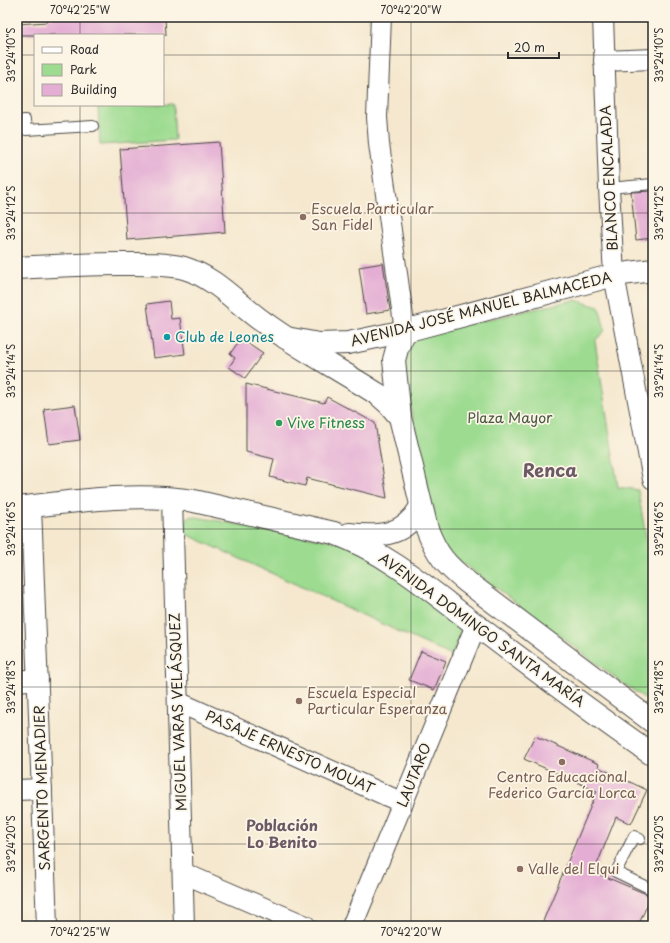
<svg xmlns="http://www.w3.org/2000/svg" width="670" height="943" viewBox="0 0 670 943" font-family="'Playpen Sans',sans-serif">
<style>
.green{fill:#9cdb90;stroke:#64835e}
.building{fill:#e4aed4}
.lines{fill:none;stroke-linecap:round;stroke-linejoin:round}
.service-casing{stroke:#494744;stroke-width:12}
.minor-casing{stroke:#494744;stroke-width:22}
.tertiary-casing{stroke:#494744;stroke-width:24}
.secondary-casing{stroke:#494744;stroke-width:24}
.service{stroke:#fff;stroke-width:10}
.minor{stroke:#fff;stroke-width:20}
.tertiary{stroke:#fff;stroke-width:22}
.secondary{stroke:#fff;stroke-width:22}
.ticks{fill:none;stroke:#2b2b2b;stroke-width:1;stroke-opacity:0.45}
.education-dot{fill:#8d6e63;stroke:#fcf5e5;stroke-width:1.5}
.culture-dot{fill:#0f9aa8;stroke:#fcf5e5;stroke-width:1.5}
.leisure-dot{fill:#2e9e5b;stroke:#fcf5e5;stroke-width:1.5}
.labels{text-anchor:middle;stroke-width:3.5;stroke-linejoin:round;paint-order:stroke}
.street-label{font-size:14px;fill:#2b2b2b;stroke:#fcf5e5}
.education-label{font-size:14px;fill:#785e54;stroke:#fcf5e5;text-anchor:start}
.culture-label{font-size:14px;fill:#0d838f;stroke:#fcf5e5;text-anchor:start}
.park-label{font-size:14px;fill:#475744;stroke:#fcf5e5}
.leisure-label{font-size:14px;fill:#27864d;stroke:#fcf5e5;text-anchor:start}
.neighbourhood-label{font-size:15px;font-weight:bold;fill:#6c5966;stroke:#fcf5e5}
.district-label{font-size:18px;font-weight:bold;fill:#6c5966;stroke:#fcf5e5}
.neatline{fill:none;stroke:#2b2b2b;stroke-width:1.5}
.ticks-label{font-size:10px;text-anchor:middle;fill:#2b2b2b}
</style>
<rect width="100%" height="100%" fill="#fcf5e5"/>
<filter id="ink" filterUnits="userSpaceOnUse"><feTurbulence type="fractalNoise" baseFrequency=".025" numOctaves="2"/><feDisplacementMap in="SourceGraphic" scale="8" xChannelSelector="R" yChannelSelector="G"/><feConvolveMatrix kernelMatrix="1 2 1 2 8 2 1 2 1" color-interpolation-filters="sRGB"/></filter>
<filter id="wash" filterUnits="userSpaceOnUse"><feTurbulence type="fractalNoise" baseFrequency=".012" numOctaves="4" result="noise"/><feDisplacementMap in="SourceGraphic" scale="16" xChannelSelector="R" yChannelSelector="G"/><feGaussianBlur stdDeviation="0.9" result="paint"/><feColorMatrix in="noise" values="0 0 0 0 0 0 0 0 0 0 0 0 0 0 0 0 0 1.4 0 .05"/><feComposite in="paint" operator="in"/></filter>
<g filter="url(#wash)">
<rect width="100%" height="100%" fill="#f5e8cf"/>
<g class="green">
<path d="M173 104 175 140 100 145 98 108Z"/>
<path d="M575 300 599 307 605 330 595 341 618 487 638 490 653 579V704L617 679 440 546 404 377 406 348 415 336Z"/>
<path d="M191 516 344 543 373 556 461 629 452 656 186 534 185 520Z"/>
</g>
<g id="blocks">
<g class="building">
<path d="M57 17H165L166 35H17V24L47 22V18Z"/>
<path d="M219 142 225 232 127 240 120 149Z"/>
<path d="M653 191V238L636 240 631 192Z"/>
<path d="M383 263 390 310 366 314 359 267Z"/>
<path d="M169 301 171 319 180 318 185 354 154 358 147 304Z"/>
<path d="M241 338 263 353 245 378 229 367 235 358 230 354Z"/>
<path d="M246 384 324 403 327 397 375 423 387 498 307 478 305 486 270 477 274 459 246 452Z"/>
<path d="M75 405 80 440 49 444 44 409Z"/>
<path d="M421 651 446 661 434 690 409 680Z"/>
<path d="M535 736 599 764 598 767 647 790 631 824 616 817 594 872 651 896 638 926H541L597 791 524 759Z"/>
</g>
</g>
</g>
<g filter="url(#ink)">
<use href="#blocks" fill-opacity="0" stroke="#494744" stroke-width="1"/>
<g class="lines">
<defs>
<g id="service">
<path d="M17 121 25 120 26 130 93 126"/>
<path d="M609 188 653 184"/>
<path d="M640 839 634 836 616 872 653 890"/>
</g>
<g id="minor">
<path d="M381 17 377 117 379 144 405 331"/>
<path d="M603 17 609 188 614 275 653 479"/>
<path d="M604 61 653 59"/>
<path d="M172 498 184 926"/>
<path d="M31 506 47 926"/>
<path d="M17 681 38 679"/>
<path d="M178 702 403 803"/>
<path d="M17 790 42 789"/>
<path d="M183 873 306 926"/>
<path d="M352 926 476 625"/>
</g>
<g id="tertiary">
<path d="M286 338 319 344 348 343 405 331 614 275 653 270"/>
<path d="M400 417 394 360 397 349 405 331"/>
</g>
<g id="secondary">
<path d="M17 268C51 266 86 264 120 264 141 264 163 263 184 268 217 278 238 305 266 324 302 350 342 371 379 395L389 404 400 417 427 529C437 555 446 565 467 582L653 722"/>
<path d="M17 508C76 501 136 492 194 501L334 533C388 553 431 591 476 625 534 669 593 713 653 755"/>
<path d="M349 534C380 538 406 535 421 506"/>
</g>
</defs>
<use href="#service" class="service-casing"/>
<use href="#minor" class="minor-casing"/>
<use href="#tertiary" class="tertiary-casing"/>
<use href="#secondary" class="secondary-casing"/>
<use href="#service" class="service"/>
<use href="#minor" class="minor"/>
<use href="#tertiary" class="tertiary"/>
<use href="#secondary" class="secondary"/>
</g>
</g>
<path class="ticks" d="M80 17V35M411 17V926M17 55H35M163 55H653M80 105V926M17 213H653M17 371H653M17 529H653M17 687H653M17 844H653"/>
<g class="education-dot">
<circle cx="303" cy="217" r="4"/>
<circle cx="299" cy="701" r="4"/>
<circle cx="562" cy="762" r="4"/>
<circle cx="520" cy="869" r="4"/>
</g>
<circle class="culture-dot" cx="167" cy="337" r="4"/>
<circle class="leisure-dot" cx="279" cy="423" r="4"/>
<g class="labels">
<g class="street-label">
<text transform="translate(609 178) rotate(-93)" y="5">BLANCO ENCALADA</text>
<text transform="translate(481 309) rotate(-14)" y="5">AVENIDA JOSÉ MANUEL BALMACEDA</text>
<text transform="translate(482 630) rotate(36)" y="5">AVENIDA DOMINGO SANTA MARÍA</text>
<text transform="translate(178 712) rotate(-92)" y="5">MIGUEL VARAS VELÁSQUEZ</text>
<text transform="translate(290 752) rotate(24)" y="5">PASAJE ERNESTO MOUAT</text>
<text transform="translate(414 775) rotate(-68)" y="5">LAUTARO</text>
<text transform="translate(42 788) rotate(-92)" y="5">SARGENTO MENADIER</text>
</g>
<g class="education-label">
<text x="311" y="214">Escuela Particular<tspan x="311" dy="16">San Fidel</tspan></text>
<text x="307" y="698">Escuela Especial<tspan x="307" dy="16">Particular Esperanza</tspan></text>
<text x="562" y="782" text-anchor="middle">Centro Educacional<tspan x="562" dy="16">Federico García Lorca</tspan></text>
<text x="528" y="874">Valle del Elqui</text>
</g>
<g class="culture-label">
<text x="175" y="342">Club de Leones</text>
</g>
<g class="park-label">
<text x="510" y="423">Plaza Mayor</text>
</g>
<g class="leisure-label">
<text x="287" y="428">Vive Fitness</text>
</g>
<g class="neighbourhood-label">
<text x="282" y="831">Población<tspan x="282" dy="17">Lo Benito</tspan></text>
</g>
<g class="district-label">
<text x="550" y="477">Renca</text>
</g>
</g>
<rect width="670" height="943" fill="none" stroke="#fcf5e5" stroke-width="44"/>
<rect x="34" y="34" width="130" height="72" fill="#fcf5e5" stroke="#a8a49b"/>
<rect x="42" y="47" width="20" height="6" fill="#ffffff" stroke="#a8a49b"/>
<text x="70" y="54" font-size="12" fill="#2b2b2b">Road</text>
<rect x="42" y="64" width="20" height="12" fill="#9cdb90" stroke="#a8a49b"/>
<text x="70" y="74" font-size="12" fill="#2b2b2b">Park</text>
<rect x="42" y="84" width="20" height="12" fill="#e4aed4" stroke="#a8a49b"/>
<text x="70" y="94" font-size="12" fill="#2b2b2b">Building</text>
<path d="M508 52v6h51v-6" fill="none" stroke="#2b2b2b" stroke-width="2"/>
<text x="514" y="52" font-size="12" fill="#2b2b2b" stroke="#fcf5e5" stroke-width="3" paint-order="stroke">20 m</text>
<rect x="22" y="22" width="626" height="899" class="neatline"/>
<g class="ticks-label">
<text x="80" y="14">70°42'25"W</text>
<text x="411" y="14">70°42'20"W</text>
<text transform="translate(11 55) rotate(-90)" y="4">33°24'10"S</text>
<text transform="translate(659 55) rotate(-90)" y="4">33°24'10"S</text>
<text transform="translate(11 213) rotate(-90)" y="4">33°24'12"S</text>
<text transform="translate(659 213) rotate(-90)" y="4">33°24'12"S</text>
<text transform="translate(11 371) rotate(-90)" y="4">33°24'14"S</text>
<text transform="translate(659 371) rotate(-90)" y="4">33°24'14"S</text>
<text transform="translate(11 529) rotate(-90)" y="4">33°24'16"S</text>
<text transform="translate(659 529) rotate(-90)" y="4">33°24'16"S</text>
<text transform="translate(11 687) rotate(-90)" y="4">33°24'18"S</text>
<text transform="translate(659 687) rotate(-90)" y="4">33°24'18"S</text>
<text transform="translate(11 844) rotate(-90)" y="4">33°24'20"S</text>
<text transform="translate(659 844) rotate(-90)" y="4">33°24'20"S</text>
<text x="80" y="936">70°42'25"W</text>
<text x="411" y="936">70°42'20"W</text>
</g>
</svg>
